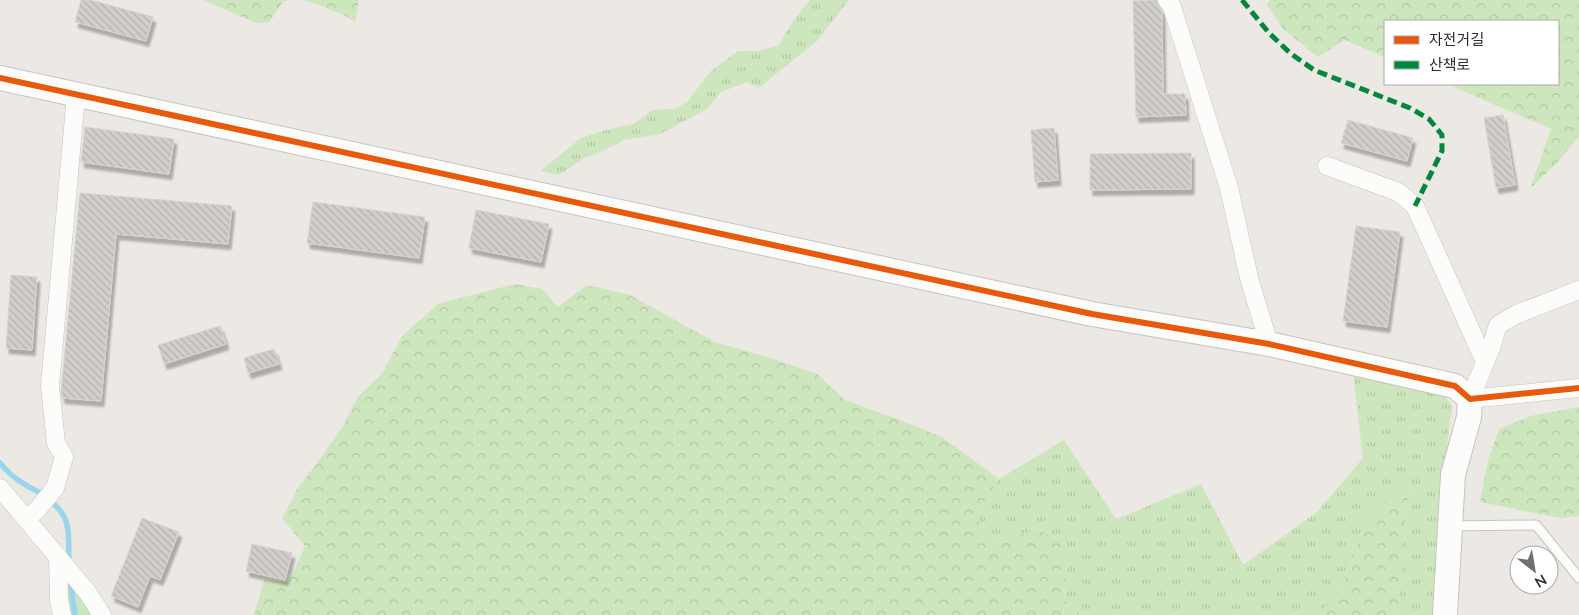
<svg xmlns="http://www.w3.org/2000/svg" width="1579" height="615" viewBox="0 0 1579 615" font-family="Lato,'Noto Sans KR',sans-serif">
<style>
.grass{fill:url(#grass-tufts)}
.forest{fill:url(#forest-crowns)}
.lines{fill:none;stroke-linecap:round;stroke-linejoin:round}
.stream{stroke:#99d6ec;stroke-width:5.5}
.building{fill:url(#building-back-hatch);stroke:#d7d4d0;filter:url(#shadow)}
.lane-casing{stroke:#c5c4c5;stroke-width:11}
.street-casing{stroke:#c5c4c5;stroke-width:19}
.secondary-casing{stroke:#c5c4c5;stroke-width:26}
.lane{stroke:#fcfcfb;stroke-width:9}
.street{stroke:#fcfcfb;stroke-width:18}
.secondary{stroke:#fcfcfb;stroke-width:24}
.quiet{stroke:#00873e;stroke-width:5;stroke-dasharray:10 5;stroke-linecap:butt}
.cycleway-casing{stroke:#fff;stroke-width:9}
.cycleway{stroke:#e8590c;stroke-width:6}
</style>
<defs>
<pattern id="grass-tufts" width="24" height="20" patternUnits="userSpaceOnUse" patternTransform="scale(1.25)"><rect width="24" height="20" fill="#cee6be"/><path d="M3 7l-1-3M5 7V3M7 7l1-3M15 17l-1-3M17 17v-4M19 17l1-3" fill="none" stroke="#b1c6a4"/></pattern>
<pattern id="forest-crowns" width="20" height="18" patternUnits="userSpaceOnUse" patternTransform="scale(1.25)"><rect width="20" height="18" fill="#cee6be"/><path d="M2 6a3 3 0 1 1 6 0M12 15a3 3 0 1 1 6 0" fill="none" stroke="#b1c6a4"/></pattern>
<pattern id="building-back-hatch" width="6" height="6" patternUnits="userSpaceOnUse" patternTransform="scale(1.25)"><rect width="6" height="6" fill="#d1cecb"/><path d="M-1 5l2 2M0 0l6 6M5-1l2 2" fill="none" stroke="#b4b1af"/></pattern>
<filter id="shadow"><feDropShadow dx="3" dy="5.5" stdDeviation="1" flood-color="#0004"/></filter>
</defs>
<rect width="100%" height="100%" fill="#ece8e4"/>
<g class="grass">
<path d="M810 0H849L817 41 759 88 747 82 721 92 707 109 660 134 624 140 596 154 584 158 559 175 540 171 581 138 609 129 634 124 652 110 674 109 687 102 710 72 738 51H759L779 45 792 22Z"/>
<path d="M1353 374 1441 392 1453 407 1450 419 1444 479 1434 615H1397L1410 479 1368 517 1345 578 1320 615H1082L1064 600 1068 570 1039 529 1000 540 981 536 978 512 999 479 1064 440 1116 519 1201 484 1243 565 1316 513 1363 458Z"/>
<path d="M70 581 94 615H68L63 585Z"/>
</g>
<g class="forest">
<path d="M203 0H289L283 2 269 22 256 23Z"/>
<path d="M304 0H359L355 22 342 14Z"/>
<path d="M1270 0H1579V136L1557 163 1530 189 1551 129 1447 84H1558V21H1385V57L1345 40 1318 57 1283 29 1267 5Z"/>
<path d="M515 284 542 289 558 307 587 285 630 295 715 342 773 359 817 374 845 400 900 420 942 437 999 479 978 512 981 536 1000 540 1039 529 1062 546 1068 570 1064 600 1082 615H254L264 580 289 582 305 546 282 518 299 486 318 462 343 426 358 397 381 375 402 336 438 304Z"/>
<path d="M1579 407V516L1561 518 1480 502 1488 460 1499 429 1531 416Z"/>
<path d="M1410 478 1397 615H1320L1345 578 1368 517Z"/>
</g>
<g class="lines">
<g class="stream">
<path d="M0 463C11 477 27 487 43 494"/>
<path d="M55 505C72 520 68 539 69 560"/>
<path d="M70 580 75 615"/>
</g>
</g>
<g class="building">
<path d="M81 0H91L153 17 146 41 75 22Z"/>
<path d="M1156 0 1162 11 1163 94H1185L1186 115 1136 117 1133 1Z"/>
<path d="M1503 115 1515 185 1496 188 1484 118Z"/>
<path d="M1348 120 1413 138 1407 161 1341 143Z"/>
<path d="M85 127 174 139 169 174 81 162Z"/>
<path d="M1054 128 1058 180 1035 182 1031 130Z"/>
<path d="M1191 153V189L1090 190V154Z"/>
<path d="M80 193 232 206 228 244 116 234 101 401 62 398 61 392Z"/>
<path d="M313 202 425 217 419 258 307 243Z"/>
<path d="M476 210 549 224 541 262 469 248Z"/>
<path d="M1356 226 1400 232 1387 327 1343 321Z"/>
<path d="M11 275 37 277 32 350 6 348Z"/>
<path d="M220 326 226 344 164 364 158 345Z"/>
<path d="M274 349 279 364 248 373 244 358Z"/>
<path d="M142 518 179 532 160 580 150 576 138 607 111 596Z"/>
<path d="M252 544 292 553 285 580 246 571Z"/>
</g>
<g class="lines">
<defs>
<path id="lane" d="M1452 526 1536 525 1579 578"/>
<g id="street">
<path d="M1167 0 1172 7 1229 188 1249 278 1269 344"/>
<path d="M1327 166 1398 192 1415 206 1485 362"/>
<path d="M1579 290 1517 314 1498 325 1491 348 1470 399 1579 388"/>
<path d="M0 488 88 593 102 615"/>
<path d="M26 518 36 511 55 488 64 457 56 443 50 386 76 95"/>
<path d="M58 556 59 600 62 615"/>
</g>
<path id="secondary" d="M0 78 1092 314 1269 344 1455 386 1470 399 1469 417 1453 475 1445 615"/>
</defs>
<use href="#lane" class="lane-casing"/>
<use href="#street" class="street-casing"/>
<use href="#secondary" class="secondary-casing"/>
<use href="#lane" class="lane"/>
<use href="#street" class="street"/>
<use href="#secondary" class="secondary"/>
<path class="quiet" d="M1242 0 1269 33 1290 53 1314 70 1410 108 1429 119 1442 135V151L1415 206"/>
<defs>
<path id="cycleway" d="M0 78 1092 314 1269 344 1455 386 1470 399 1579 388"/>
</defs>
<use href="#cycleway" class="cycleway-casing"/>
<use href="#cycleway" class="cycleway"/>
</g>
<rect x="1384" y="20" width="175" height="65" fill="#ffffff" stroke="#ababab"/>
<rect x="1394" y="36" width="25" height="8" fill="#e8590c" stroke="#ababab"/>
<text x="1429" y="45" font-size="15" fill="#2e2e2e">자전거길</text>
<rect x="1394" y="61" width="25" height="8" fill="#00873e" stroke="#ababab"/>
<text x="1429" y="70" font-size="15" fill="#2e2e2e">산책로</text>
<g transform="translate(1534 570) rotate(149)"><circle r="24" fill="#ffffff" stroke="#ababab"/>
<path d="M0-4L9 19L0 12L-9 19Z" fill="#706f6e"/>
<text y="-8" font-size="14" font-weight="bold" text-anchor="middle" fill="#2e2e2e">N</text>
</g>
</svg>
